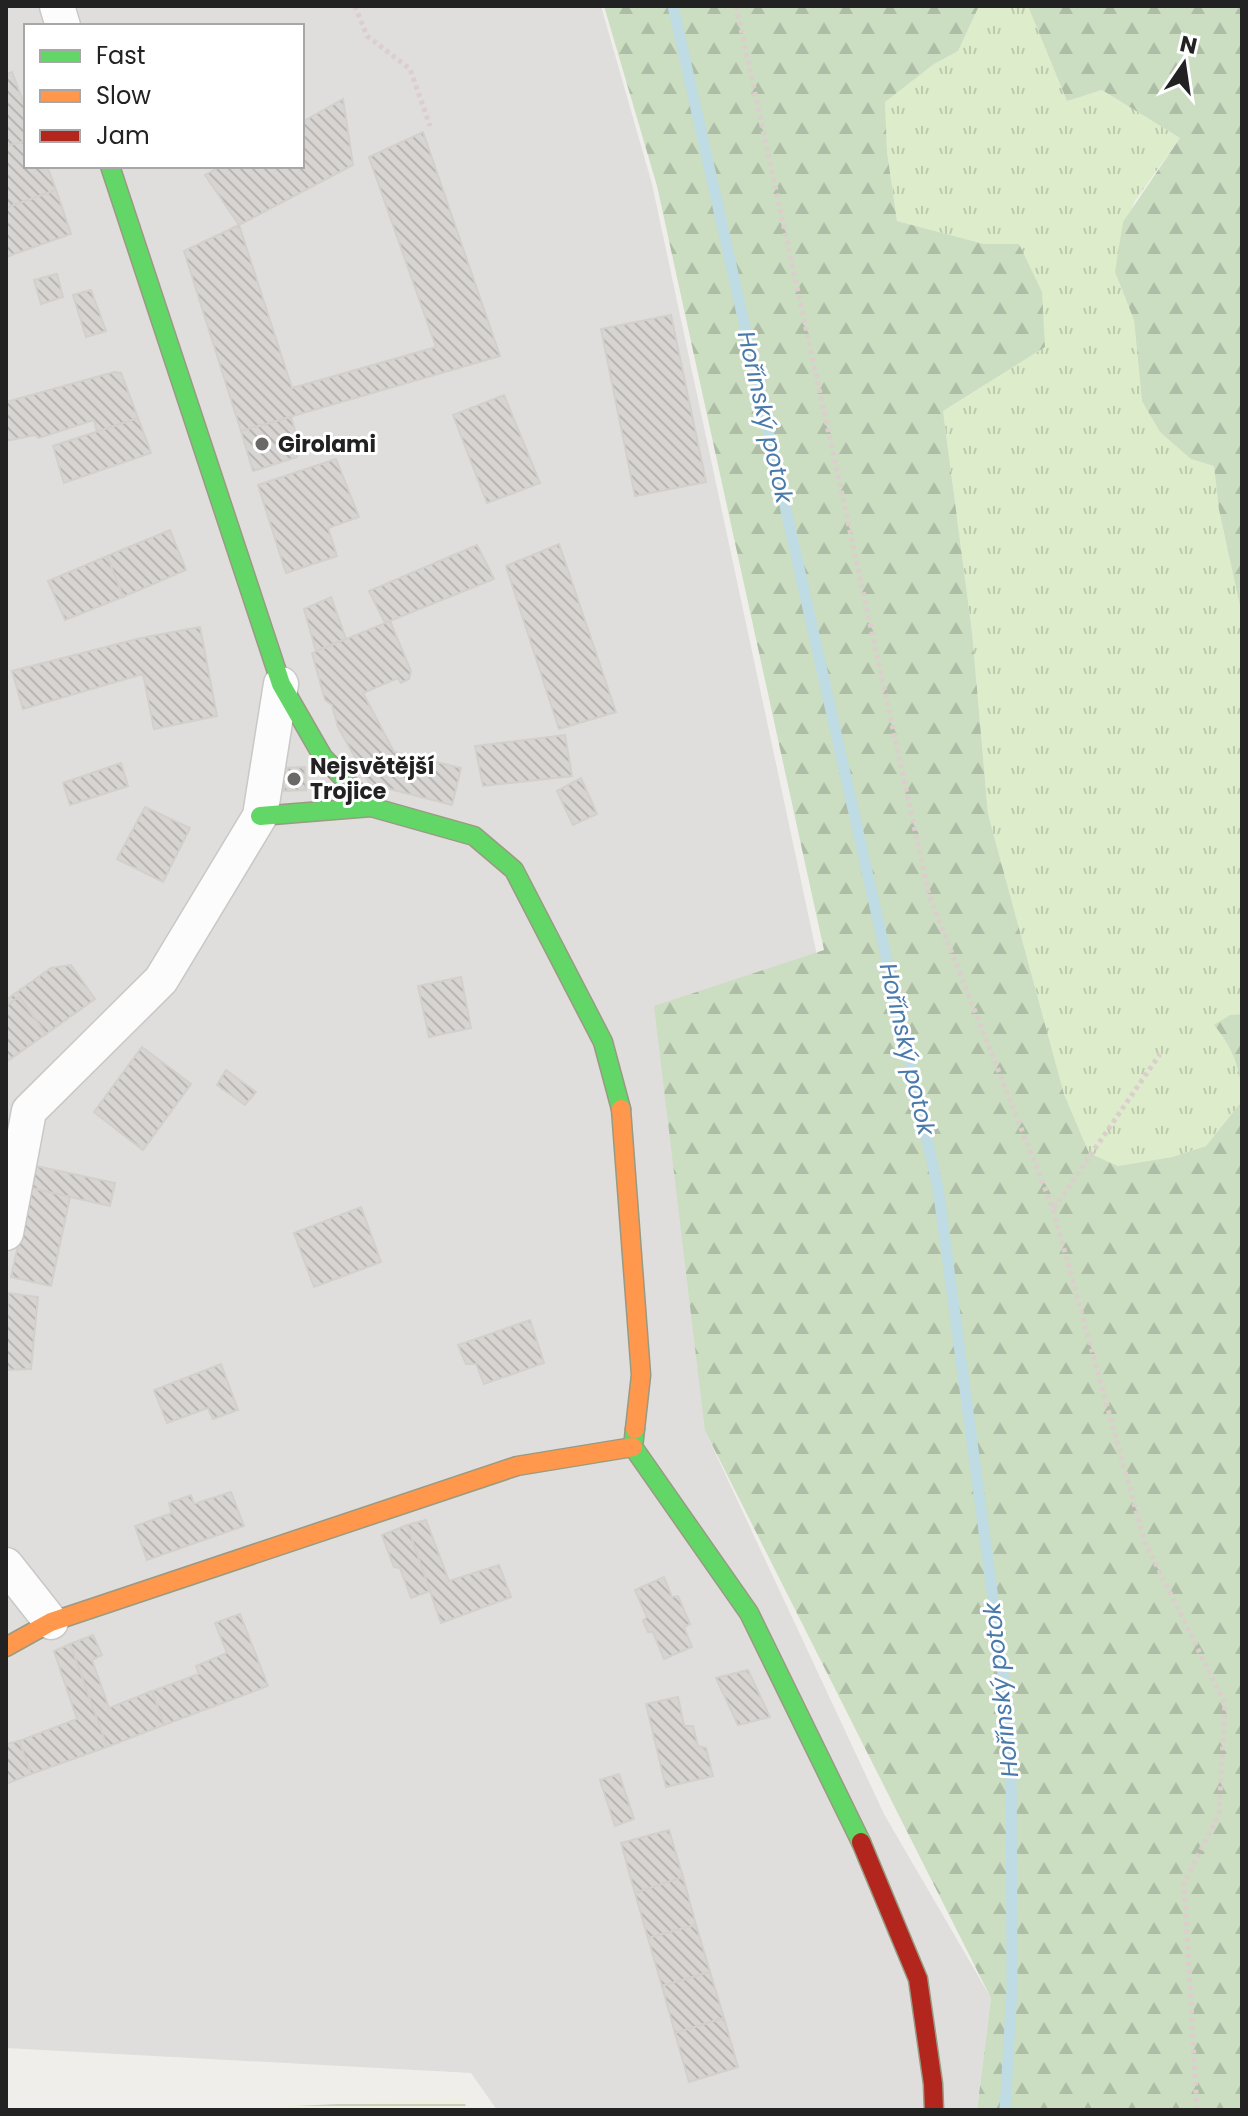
<svg xmlns="http://www.w3.org/2000/svg" width="1248" height="2116" viewBox="0 0 1248 2116" font-family="Poppins,sans-serif">
<style>
.residential{fill:#dfdedc;fill-rule:evenodd}
.farmland{fill:url(#farmland-rules)}
.grass{fill:url(#grass-tufts)}
.forest{fill:url(#forest-firs)}
.lines{fill:none;stroke-linecap:round;stroke-linejoin:round}
.stream{stroke:#bfdbe3;stroke-width:11}
.building{fill:url(#building-back-hatch);stroke:#d3d0cc;stroke-width:2}
.street-casing{stroke:#c9c8c7;stroke-width:37}
.fast-casing{stroke:#999a82;stroke-width:21}
.slow-casing{stroke:#999a82;stroke-width:21}
.jam-casing{stroke:#999a82;stroke-width:21}
.path{stroke:#dccecd;stroke-width:5;stroke-dasharray:4 4;stroke-linecap:butt}
.street{stroke:#fdfcfc;stroke-width:34}
.fast{stroke:#63d668;stroke-width:18}
.slow{stroke:#ff974d;stroke-width:18}
.jam{stroke:#b3261e;stroke-width:18}
.poi-dot{fill:#6a6968;stroke:#fff;stroke-width:3}
.labels{text-anchor:middle;stroke-width:6;stroke-linejoin:round;paint-order:stroke}
.poi-label{font-size:22px;font-weight:bold;fill:#222;stroke:#fff;text-anchor:start}
.water-label{font-size:24px;font-style:italic;fill:#4a7aab;stroke:#fff}
</style>
<defs>
<pattern id="farmland-rules" width="6" height="5" patternUnits="userSpaceOnUse" patternTransform="scale(2)"><rect width="6" height="5" fill="#efefdf"/><path d="M0 2.5h6" fill="none" stroke="#cdcdbf"/></pattern>
<pattern id="grass-tufts" width="24" height="20" patternUnits="userSpaceOnUse" patternTransform="scale(2)"><rect width="24" height="20" fill="#ddeccb"/><path d="M3 7l-1-3M5 7V3M7 7l1-3M15 17l-1-3M17 17v-4M19 17l1-3" fill="none" stroke="#bdcaae"/></pattern>
<pattern id="forest-firs" width="22" height="20" patternUnits="userSpaceOnUse" patternTransform="scale(2)"><rect width="22" height="20" fill="#cbdec1"/><path d="M5 1l3.5 6h-7zM16 11l3.5 6h-7z" fill="#aebea6"/></pattern>
<pattern id="building-back-hatch" width="6" height="6" patternUnits="userSpaceOnUse" patternTransform="scale(2)"><rect width="6" height="6" fill="#d7d4d2"/><path d="M-1 5l2 2M0 0l6 6M5-1l2 2" fill="none" stroke="#b8b6b4"/></pattern>
</defs>
<rect width="100%" height="100%" fill="#f0eeeb"/>
<path class="residential" d="M6 6H601L652 184 818 960 705 1431 884 1814 991 1998 977 2110H497L471 2073 6 2048ZM26 26H302V166H26Z"/>
<path class="farmland" d="M462 2098 468 2110H213Z"/>
<path class="grass" d="M979 6H1028L1067 100 1102 90 1180 138 1134 202 1115 272 1134 320 1142 401 1191 459 1214 466 1219 510 1242 615V1014L1230 1015V1044L1242 1076V1101L1206 1146 1172 1157 1118 1166 1089 1153 1064 1094 988 814 972 632 943 411 1045 347 1018 244H984L897 221 887 152 885 101 934 64 958 51Z"/>
<g class="forest">
<path d="M604 6H979L958 51 934 64 885 102 887 152 897 221 984 244H1019L1042 292 1045 347 943 411 972 632 988 814 1064 1094 1089 1153 1118 1166 1172 1157 1206 1146 1242 1101V2110H977L991 1998 705 1431 654 1006 824 950 657 186Z"/>
<path d="M1028 6H1242V615L1219 510 1214 466 1191 459 1160 432 1142 401 1134 320 1115 272 1123 222 1180 138 1102 90 1067 101Z"/>
<path d="M1242 1014V1098C1241 1069 1233 1048 1214 1025L1230 1015Z"/>
</g>
<g class="lines">
<path class="stream" d="M673 6 938 1188 1011 1733 1012 1989 1005 2110"/>
</g>
<g class="building">
<path d="M12 72 26 109V141L6 146V74Z"/>
<path d="M343 99 353 165 239 225 205 175 221 166H302V122Z"/>
<path d="M423 132 500 356 241 431 184 251 239 225 292 388 436 347 369 157Z"/>
<path d="M26 141V166H47L56 190 6 208V146Z"/>
<path d="M56 190 71 234 6 257V208Z"/>
<path d="M57 274 63 297 41 304 34 280Z"/>
<path d="M91 290 106 331 86 337 73 295Z"/>
<path d="M671 315 706 482 635 496 601 329Z"/>
<path d="M114 372 121 373 138 418 97 432 94 420 39 438 35 435 6 441V402Z"/>
<path d="M504 395 540 483 487 503 453 415Z"/>
<path d="M291 417 300 447 296 450 297 457 253 471 241 431Z"/>
<path d="M138 418 151 453 64 483 53 446Z"/>
<path d="M336 459 359 517 328 528 337 556 286 573 258 485Z"/>
<path d="M170 530 186 570 123 597 107 556Z"/>
<path d="M559 544 616 712 559 729 506 566Z"/>
<path d="M477 545 494 579 385 623 369 591Z"/>
<path d="M107 556 123 597 65 620 48 581Z"/>
<path d="M331 597 346 639 316 651 304 609Z"/>
<path d="M390 621 411 671 409 679 401 683 398 678 363 693 394 752 461 768 452 805 370 784 338 727 332 705 325 700 312 653Z"/>
<path d="M200 627 217 716 154 729 143 674 23 709 12 671 141 638Z"/>
<path d="M565 735 572 776 483 786 475 746Z"/>
<path d="M121 763 128 786 70 805 63 783Z"/>
<path d="M305 767 306 790 284 791 283 768Z"/>
<path d="M581 778 597 814 573 825 557 791Z"/>
<path d="M145 807 190 828 163 882 117 859Z"/>
<path d="M71 965 95 999 46 1034 19 997 6 1006V1000L51 968Z"/>
<path d="M461 977 471 1028 429 1037 418 986Z"/>
<path d="M19 997 46 1034 6 1062V1006Z"/>
<path d="M142 1047 191 1084 143 1150 94 1112Z"/>
<path d="M226 1070 256 1092 245 1105 217 1085Z"/>
<path d="M36 1166 115 1183 110 1206 31 1188Z"/>
<path d="M31 1188 70 1197 51 1286 11 1277Z"/>
<path d="M361 1207 381 1262 314 1287 294 1233Z"/>
<path d="M8 1293 38 1297 31 1369 6 1370Z"/>
<path d="M530 1320 544 1363 484 1384 476 1364H466L458 1345Z"/>
<path d="M221 1364 238 1410 213 1419 208 1408 167 1423 154 1390Z"/>
<path d="M231 1492 244 1526 147 1560 135 1526 172 1513 169 1503 191 1495 194 1504Z"/>
<path d="M426 1520 449 1581 499 1565 511 1597 441 1623 407 1525Z"/>
<path d="M407 1525 430 1591 411 1598 400 1568 394 1567 382 1535Z"/>
<path d="M664 1577 672 1597 678 1596 690 1624 684 1627 692 1647 664 1659 653 1632H648L643 1621 647 1617 635 1590Z"/>
<path d="M240 1614 268 1686 164 1725 152 1691 199 1674 196 1666 227 1653 215 1623Z"/>
<path d="M93 1635 102 1655 92 1660 109 1708 152 1691 164 1725 107 1747 70 1644Z"/>
<path d="M70 1644 107 1747 31 1774 19 1741 77 1719 54 1651Z"/>
<path d="M748 1670 770 1717 738 1725 716 1678Z"/>
<path d="M678 1697 684 1726H693L698 1746 706 1748 713 1776 666 1787 646 1704Z"/>
<path d="M19 1741 31 1774 6 1784V1744Z"/>
<path d="M619 1774 634 1819 615 1826 600 1780Z"/>
<path d="M669 1830 683 1877 635 1893 621 1843Z"/>
<path d="M683 1877 696 1925 648 1938 635 1893Z"/>
<path d="M696 1925 710 1972 662 1986 648 1938Z"/>
<path d="M710 1972 724 2018 675 2033 662 1986Z"/>
<path d="M724 2018 738 2067 689 2082 675 2033Z"/>
</g>
<g class="lines">
<defs>
<g id="street">
<path d="M57 6 63 26"/>
<path d="M6 1233 29 1111 161 980 260 816 281 684"/>
<path d="M6 1565 51 1622"/>
</g>
<g id="fast">
<path d="M110 166 281 684 323 757 371 807"/>
<path d="M260 816 371 807 474 836 514 870 603 1042 621 1109"/>
<path d="M635 1429 633 1447 749 1613 861 1842"/>
</g>
<g id="slow">
<path d="M621 1109 641 1375 635 1429"/>
<path d="M6 1647 51 1622 517 1466 633 1447"/>
</g>
<path id="jam" d="M861 1842 918 1979 933 2084 934 2110"/>
</defs>
<use href="#street" class="street-casing"/>
<use href="#fast" class="fast-casing"/>
<use href="#slow" class="slow-casing"/>
<use href="#jam" class="jam-casing"/>
<g class="path">
<path d="M355 6 367 36 410 69 430 126"/>
<path d="M736 6 929 895 1053 1209 1144 1540 1225 1704 1219 1814 1184 1883 1197 2110"/>
<path d="M1054 1208 1160 1054"/>
</g>
<use href="#street" class="street"/>
<use href="#fast" class="fast"/>
<use href="#slow" class="slow"/>
<use href="#jam" class="jam"/>
</g>
<g class="poi-dot">
<circle cx="262" cy="444" r="8"/>
<circle cx="294" cy="779" r="8"/>
</g>
<g class="labels">
<g class="poi-label">
<text x="278" y="452">Girolami</text>
<text x="310" y="774">Nejsvětější<tspan x="310" dy="25">Trojice</tspan></text>
</g>
<g class="water-label">
<text transform="translate(765 417) rotate(77)" y="8">Hořínský potok</text>
<text transform="translate(907 1049) rotate(77)" y="8">Hořínský potok</text>
<text transform="translate(1001 1690) rotate(-96)" y="8">Hořínský potok</text>
</g>
</g>
<rect width="1248" height="2116" fill="none" stroke="#222222" stroke-width="16"/>
<rect x="24" y="24" width="280" height="144" fill="#ffffff" stroke="#a7a7a7" stroke-width="2"/>
<rect x="40" y="50" width="40" height="12" fill="#63d668" stroke="#a7a7a7" stroke-width="2"/>
<text x="96" y="64" font-size="24" fill="#222222">Fast</text>
<rect x="40" y="90" width="40" height="12" fill="#ff974d" stroke="#a7a7a7" stroke-width="2"/>
<text x="96" y="104" font-size="24" fill="#222222">Slow</text>
<rect x="40" y="130" width="40" height="12" fill="#b3261e" stroke="#a7a7a7" stroke-width="2"/>
<text x="96" y="144" font-size="24" fill="#222222">Jam</text>
<g transform="translate(1184 64) rotate(13)" stroke="#ffffff" stroke-width="6" paint-order="stroke">
<path d="M0-6L14 30L0 20L-14 30Z" fill="#222222"/>
<text y="-12" font-size="22" font-weight="bold" text-anchor="middle" fill="#222222">N</text>
</g>
</svg>
